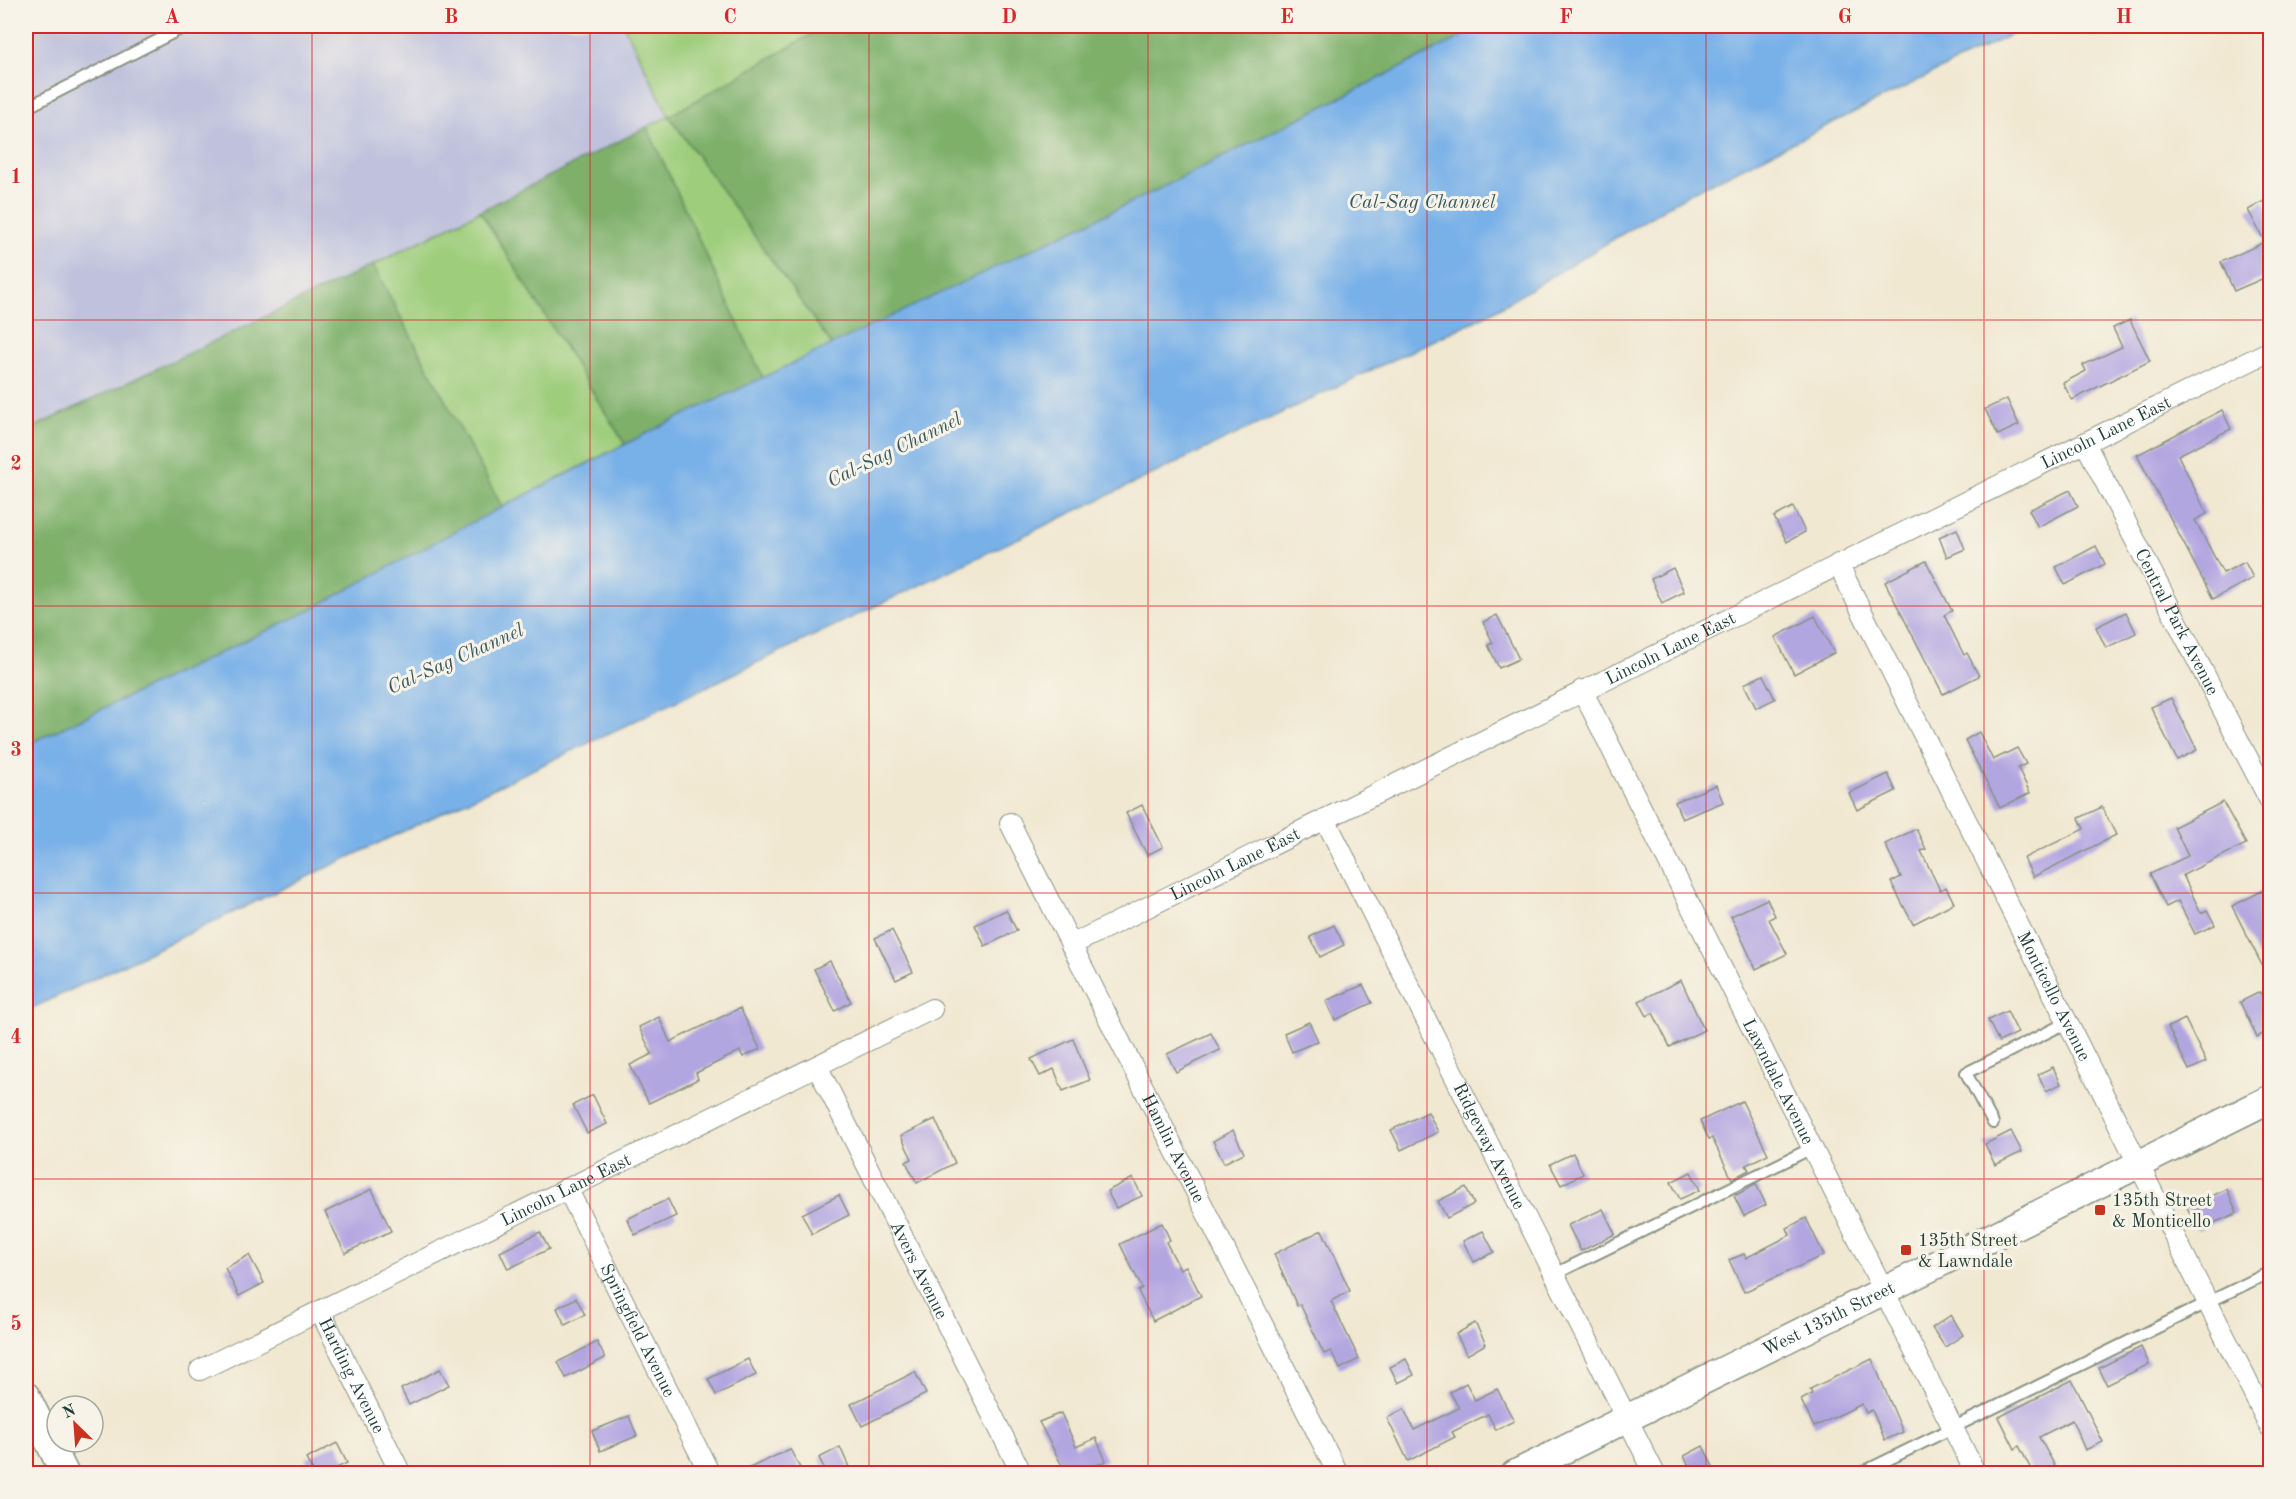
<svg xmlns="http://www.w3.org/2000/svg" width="2296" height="1499" viewBox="0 0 2296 1499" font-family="'Old Standard TT',serif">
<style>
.industrial{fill:#c0c2dd}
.green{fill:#9ecd7b;stroke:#5e8558;stroke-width:1.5}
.forest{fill:#7eb06b;stroke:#4e7650;stroke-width:1.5}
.water{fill:#78b0e8;stroke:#4c768e;stroke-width:1.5}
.building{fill:#b2a6e1}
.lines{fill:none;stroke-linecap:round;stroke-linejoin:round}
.lane-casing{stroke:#889282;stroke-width:14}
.street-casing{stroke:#889282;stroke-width:22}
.secondary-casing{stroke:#889282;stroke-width:30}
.lane{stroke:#fff;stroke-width:10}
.street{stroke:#fff;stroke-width:20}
.secondary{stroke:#fff;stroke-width:27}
.grid{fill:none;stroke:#d62828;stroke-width:1.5;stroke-opacity:0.55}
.poi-dot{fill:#c8321e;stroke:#f7f3e8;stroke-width:2}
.labels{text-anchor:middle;stroke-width:6;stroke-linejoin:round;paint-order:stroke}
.street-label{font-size:18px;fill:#1f3d34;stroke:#f7f3e8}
.poi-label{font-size:18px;fill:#1f3d34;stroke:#f7f3e8;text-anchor:start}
.water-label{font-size:20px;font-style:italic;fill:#355a61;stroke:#f7f3e8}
.neatline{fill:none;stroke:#d62828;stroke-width:2}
.grid-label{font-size:20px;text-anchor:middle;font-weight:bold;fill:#d62828}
</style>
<rect width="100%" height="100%" fill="#f7f3e8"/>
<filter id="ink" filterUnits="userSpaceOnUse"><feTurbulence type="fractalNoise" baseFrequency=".0167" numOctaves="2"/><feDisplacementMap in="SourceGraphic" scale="12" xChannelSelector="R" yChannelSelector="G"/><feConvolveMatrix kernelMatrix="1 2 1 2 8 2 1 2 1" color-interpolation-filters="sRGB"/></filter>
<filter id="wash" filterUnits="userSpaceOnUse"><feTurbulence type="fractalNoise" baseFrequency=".008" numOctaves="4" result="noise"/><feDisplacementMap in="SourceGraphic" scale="24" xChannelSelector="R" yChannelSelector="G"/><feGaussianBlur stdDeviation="1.35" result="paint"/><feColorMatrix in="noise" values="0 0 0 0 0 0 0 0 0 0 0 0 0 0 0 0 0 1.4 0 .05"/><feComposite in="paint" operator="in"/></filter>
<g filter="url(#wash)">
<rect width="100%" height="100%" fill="#f1e8d1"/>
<path class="industrial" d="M26 26H624L669 116 373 265 26 431Z"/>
<g class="green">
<path d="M624 26H826L670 116 832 345 763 378 647 127 669 116Z"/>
<path d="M480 211 625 444 502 507 373 265Z"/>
</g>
<g class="forest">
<path d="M826 26H1483L1161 188 832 345 669 116Z"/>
<path d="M647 127 763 378 625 444 480 211Z"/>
<path d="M373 265 502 507 306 612 26 745V431Z"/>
</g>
<path class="water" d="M1483 26H2028L1687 195 1489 314 26 1011V745L306 612 463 527 661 426 1161 188Z"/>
<g id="blocks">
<g class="building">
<path d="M2264 201 2271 213V275L2234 291 2221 262 2265 242 2248 210Z"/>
<path d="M2130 320 2150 361 2072 400 2063 383 2086 371 2083 365 2122 347 2113 328Z"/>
<path d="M2007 399 2019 425 1998 435 1985 409Z"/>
<path d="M2222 410 2231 429 2178 455 2207 514 2195 520 2223 573 2245 562 2253 578 2213 599 2137 455Z"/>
<path d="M2070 490 2078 506 2038 527 2029 510Z"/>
<path d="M1793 507 1805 532 1787 542 1774 517Z"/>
<path d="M1957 529 1965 549 1947 557 1939 537Z"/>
<path d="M2096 546 2105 564 2065 585 2056 567Z"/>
<path d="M1926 561 1952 611 1944 615 1964 655 1967 653 1979 676 1943 694 1885 582Z"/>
<path d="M1673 568 1684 592 1662 603 1651 579Z"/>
<path d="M2126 612 2136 633 2106 648 2096 627Z"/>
<path d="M1497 615 1519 659 1499 668 1488 645 1493 643 1483 622Z"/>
<path d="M1815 616 1834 653 1794 674 1775 637Z"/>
<path d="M1763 675 1775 699 1756 708 1744 684Z"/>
<path d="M2171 698 2197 750 2177 760 2151 707Z"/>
<path d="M1979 732 1993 760 2017 748 2026 764 2018 768 2030 793 2000 808 1965 740Z"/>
<path d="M1888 774 1896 791 1857 810 1849 793Z"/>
<path d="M1716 785 1723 802 1682 819 1675 802Z"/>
<path d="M2223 802 2246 844 2183 875 2201 913 2207 910 2215 925 2195 934 2178 901 2166 907 2150 874 2188 856 2174 827Z"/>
<path d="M1142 805 1163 847 1147 855 1126 813Z"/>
<path d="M2102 807 2116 835 2033 877 2024 858 2084 829 2079 818Z"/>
<path d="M1916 829 1926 849 1921 851 1940 890 1946 887 1954 903 1913 924 1891 882 1901 877 1885 844Z"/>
<path d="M2264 890 2271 902V983L2232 906Z"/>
<path d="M1767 899 1775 916 1769 919 1787 954 1756 969 1731 916Z"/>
<path d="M1006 910 1017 931 985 946 975 925Z"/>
<path d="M1334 925 1344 945 1320 957 1310 937Z"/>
<path d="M892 930 913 972 896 980 875 938Z"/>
<path d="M830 961 851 1002 835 1011 814 969Z"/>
<path d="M1681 980 1704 1030 1670 1047 1653 1013 1647 1016 1639 1001Z"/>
<path d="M1363 985 1372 1003 1335 1020 1326 1001Z"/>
<path d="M2260 992 2271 1014V1030L2257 1037 2240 1002Z"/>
<path d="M740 1008 760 1049 743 1057 740 1051 696 1073 698 1079 649 1103 630 1065 652 1054 639 1027 659 1017 670 1042Z"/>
<path d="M2007 1011 2018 1033 1999 1042 1988 1020Z"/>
<path d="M2185 1019 2206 1062 2189 1070 2168 1027Z"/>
<path d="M1309 1022 1318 1041 1292 1052 1284 1033Z"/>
<path d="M1211 1033 1220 1050 1176 1072 1167 1054Z"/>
<path d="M1073 1039 1090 1080 1063 1091 1054 1069 1040 1076 1031 1059Z"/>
<path d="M2053 1067 2061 1084 2046 1091 2038 1074Z"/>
<path d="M593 1095 607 1124 587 1133 573 1105Z"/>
<path d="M1742 1101 1768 1154 1746 1165 1749 1170 1732 1179 1712 1138 1709 1139 1700 1121Z"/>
<path d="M1428 1112 1438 1132 1401 1150 1391 1130Z"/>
<path d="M935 1119 955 1163 917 1183 906 1162 912 1159 901 1136Z"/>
<path d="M1233 1130 1244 1153 1224 1163 1213 1141Z"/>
<path d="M2011 1131 2022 1152 1995 1165 1985 1144Z"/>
<path d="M1573 1153 1583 1174 1561 1185 1550 1164Z"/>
<path d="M1691 1172 1700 1190 1680 1199 1671 1182Z"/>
<path d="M1133 1178 1142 1196 1116 1208 1107 1191Z"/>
<path d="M1756 1184 1766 1205 1744 1216 1734 1196Z"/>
<path d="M1466 1187 1474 1204 1447 1218 1438 1201Z"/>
<path d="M372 1189 391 1231 345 1253 325 1212Z"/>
<path d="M2227 1189 2237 1213 2197 1230 2187 1207Z"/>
<path d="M839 1195 849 1215 812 1234 802 1214Z"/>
<path d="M668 1199 676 1216 635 1235 627 1219Z"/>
<path d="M1603 1209 1615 1234 1581 1251 1568 1225Z"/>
<path d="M1806 1218 1824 1255 1744 1292 1729 1260 1744 1254 1746 1258 1790 1235 1787 1228Z"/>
<path d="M1162 1223 1170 1240 1166 1242 1180 1269 1186 1266 1201 1296 1153 1321 1138 1291 1142 1288 1120 1244Z"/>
<path d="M1322 1230 1350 1291 1331 1301 1359 1359 1340 1369 1331 1351 1324 1354 1300 1304 1297 1306 1274 1254Z"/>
<path d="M1483 1231 1494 1252 1474 1262 1463 1241Z"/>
<path d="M540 1232 549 1249 508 1269 500 1252Z"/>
<path d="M249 1255 264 1283 239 1296 225 1268Z"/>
<path d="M576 1298 585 1315 565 1325 557 1308Z"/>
<path d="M1951 1315 1963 1335 1945 1347 1932 1328Z"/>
<path d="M1475 1323 1486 1344 1467 1355 1456 1334Z"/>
<path d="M597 1342 605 1358 566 1378 558 1362Z"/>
<path d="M2141 1347 2149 1364 2107 1385 2099 1368Z"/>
<path d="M748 1359 756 1375 716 1395 708 1379Z"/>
<path d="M1406 1359 1414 1375 1398 1383 1390 1367Z"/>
<path d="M1872 1359 1903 1432 1885 1440 1872 1410 1866 1413 1862 1404 1814 1427 1801 1400 1812 1394 1810 1389Z"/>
<path d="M440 1369 449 1385 409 1405 401 1389Z"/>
<path d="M915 1372 926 1394 862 1426 851 1404Z"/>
<path d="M2072 1380 2103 1442 2085 1450 2072 1420 2039 1437 2059 1473H2033L2019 1446 2015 1449 1999 1417Z"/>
<path d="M1466 1383 1475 1400 1497 1389 1514 1421 1496 1430 1488 1414 1452 1432 1455 1437 1408 1461 1387 1418 1404 1409 1414 1430 1459 1408 1450 1392Z"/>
<path d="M1061 1413 1076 1447 1096 1438 1106 1461 1079 1473H1066L1039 1422Z"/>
<path d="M629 1416 637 1436 600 1451 592 1431Z"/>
<path d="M337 1443 347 1463 327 1473H314L306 1459Z"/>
<path d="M1703 1446 1716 1473H1692L1684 1456Z"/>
<path d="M840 1447 849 1467 836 1473H827L819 1458Z"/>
<path d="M790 1449 800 1468 789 1473H739Z"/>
</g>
</g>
</g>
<g filter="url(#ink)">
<use href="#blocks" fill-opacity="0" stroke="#889282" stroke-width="1.5"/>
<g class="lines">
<defs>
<g id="lane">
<path d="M26 108 186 26"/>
<path d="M1993 1123 1966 1073 2068 1022"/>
<path d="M1555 1274 1812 1148"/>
<path d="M1859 1474 2270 1272"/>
</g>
<g id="street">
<path id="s1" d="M2085 443 2270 801"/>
<path id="s2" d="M1838 564 2270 1427"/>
<path id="s3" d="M1582 690 1976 1474"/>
<path id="s4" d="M1325 819 1655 1474"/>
<path id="s5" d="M1010 823 1338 1474"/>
<path id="s6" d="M1071 945 2270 351"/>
<path id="s7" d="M817 1066 1022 1474"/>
<path id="s8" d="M567 1188 710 1474"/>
<path id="s9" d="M320 1311 401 1474"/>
<path id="s10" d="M200 1370 932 1009"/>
</g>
<g id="secondary">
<path d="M26 1396 65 1474"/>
<path id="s11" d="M1515 1474 2270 1099"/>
</g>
</defs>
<use href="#lane" class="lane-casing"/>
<use href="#street" class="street-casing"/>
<use href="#secondary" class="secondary-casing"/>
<use href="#lane" class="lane"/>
<use href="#street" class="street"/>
<use href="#secondary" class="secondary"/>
</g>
</g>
<path class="grid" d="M312 26V1474M590 26V1474M869 26V1474M1148 26V1474M1427 26V1474M1706 26V1474M1984 26V1474M26 320H2270M26 606H2270M26 893H2270M26 1179H2270"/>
<g class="poi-dot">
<rect x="2094" y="1204" width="12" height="12" rx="3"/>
<rect x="1900" y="1244" width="12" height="12" rx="3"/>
</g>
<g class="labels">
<g class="street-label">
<text dy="6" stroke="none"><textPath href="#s6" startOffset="1155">Lincoln Lane East</textPath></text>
<text dy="6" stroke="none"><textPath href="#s1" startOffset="201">Central Park Avenue</textPath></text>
<text dy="6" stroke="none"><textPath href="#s6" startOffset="669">Lincoln Lane East</textPath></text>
<text dy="6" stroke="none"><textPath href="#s6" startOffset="183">Lincoln Lane East</textPath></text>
<text dy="6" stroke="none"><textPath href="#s2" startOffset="483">Monticello Avenue</textPath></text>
<text dy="6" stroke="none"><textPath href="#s3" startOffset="438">Lawndale Avenue</textPath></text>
<text dy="6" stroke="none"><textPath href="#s4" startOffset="366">Ridgeway Avenue</textPath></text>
<text dy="6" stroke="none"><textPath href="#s5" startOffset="364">Hamlin Avenue</textPath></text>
<text dy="6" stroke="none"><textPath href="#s10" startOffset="408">Lincoln Lane East</textPath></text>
<text dy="6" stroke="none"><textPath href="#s7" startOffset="228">Avers Avenue</textPath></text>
<text dy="6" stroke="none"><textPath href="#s11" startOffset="350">West 135th Street</textPath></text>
<text dy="6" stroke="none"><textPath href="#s8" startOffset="159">Springfield Avenue</textPath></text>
<text dy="6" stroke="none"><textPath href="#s9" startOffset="72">Harding Avenue</textPath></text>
</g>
<g class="poi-label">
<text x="2112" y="1206">135th Street<tspan x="2112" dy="21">&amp; Monticello</tspan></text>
<text x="1918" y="1246">135th Street<tspan x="1918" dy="21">&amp; Lawndale</tspan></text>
</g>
<g class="water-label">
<text x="1422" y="208">Cal-Sag Channel</text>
<text transform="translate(894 449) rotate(-26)" y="7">Cal-Sag Channel</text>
<text transform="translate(455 658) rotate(-24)" y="7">Cal-Sag Channel</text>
</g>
</g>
<rect width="2296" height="1499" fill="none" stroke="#f7f3e8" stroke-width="66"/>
<g transform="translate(75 1424) rotate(335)"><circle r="28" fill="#f7f3e8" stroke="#a1aaa0" stroke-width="1.5"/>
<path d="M0-4.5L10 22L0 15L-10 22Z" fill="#c8321e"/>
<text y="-9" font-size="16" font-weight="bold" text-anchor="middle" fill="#1f3d34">N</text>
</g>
<rect x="33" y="33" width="2230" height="1433" class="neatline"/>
<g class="grid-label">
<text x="172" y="23">A</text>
<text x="451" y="23">B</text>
<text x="730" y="23">C</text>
<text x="1009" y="23">D</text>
<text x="1287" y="23">E</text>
<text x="1566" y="23">F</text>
<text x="1845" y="23">G</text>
<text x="2124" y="23">H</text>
<text x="16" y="183">1</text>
<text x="16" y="470">2</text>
<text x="16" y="756">3</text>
<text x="16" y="1043">4</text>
<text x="16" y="1330">5</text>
</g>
</svg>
